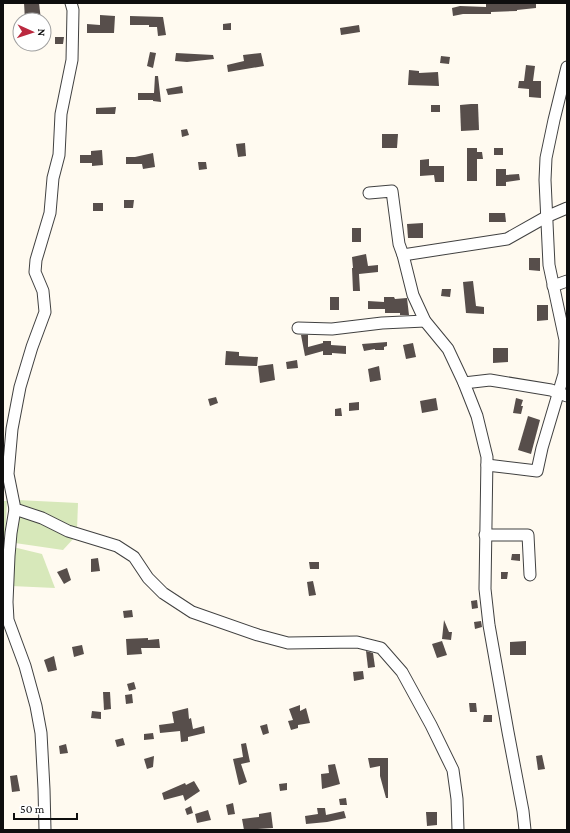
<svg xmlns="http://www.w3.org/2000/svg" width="570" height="833" viewBox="0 0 570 833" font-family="'Crimson Pro',serif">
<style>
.green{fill:#d7e8ba}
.building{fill:#574e4b}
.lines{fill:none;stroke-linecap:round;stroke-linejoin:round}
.minor-casing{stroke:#414141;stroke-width:13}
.minor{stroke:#fff;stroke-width:11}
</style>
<rect width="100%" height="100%" fill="#fffaf0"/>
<g class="green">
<path d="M17 500 78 503 77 530 18 507Z"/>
<path d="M3 501H7L3 575Z"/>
<path d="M20 515 74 538 63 550 15 543Z"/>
<path d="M13 547 42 554 55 588 11 586Z"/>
</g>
<g class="building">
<path d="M24 3H39L41 20H25Z"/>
<path d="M486 3H536V8L517 10V11L491 12V14H463L453 16 452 8 460 6 486 7Z"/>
<path d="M100 15 115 16 114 33H87V24L100 25Z"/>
<path d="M130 16 163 17 166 35 158 36 157 27H149V25H130Z"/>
<path d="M231 23V30H223V24Z"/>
<path d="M359 25 360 32 341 35 340 28Z"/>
<path d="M55 37H64L63 44H55Z"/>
<path d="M150 52 156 53 153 68 147 66Z"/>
<path d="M176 53 213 55 214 59 187 62 175 61Z"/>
<path d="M261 53 264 66 228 72 227 65 244 61 243 55Z"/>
<path d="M441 56 450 57 449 64 440 63Z"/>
<path d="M526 65 535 66 533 81H541V98L529 97V89L518 88 519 81H524Z"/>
<path d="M409 70 419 71V73L438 72 439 86 408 85Z"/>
<path d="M155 76H158L161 102 153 101V100H138V93H154Z"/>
<path d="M182 86 183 93 168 95 166 89Z"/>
<path d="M471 104H478L479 130 461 131 460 105Z"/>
<rect x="431" y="105" width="9" height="7"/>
<path d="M116 107 115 114H96V108Z"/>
<path d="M187 129 189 135 182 137 181 130Z"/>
<path d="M382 134H398L397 148H382Z"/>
<path d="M245 143 246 156 238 157 236 144Z"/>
<path d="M467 148H477V152H482L483 159H477V181H467Z"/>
<rect x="494" y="148" width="9" height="7"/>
<path d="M102 150 103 165 92 166V163H80V155H91V151Z"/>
<path d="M153 153 155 167 143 169 142 164H126V157H135Z"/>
<path d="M429 159V166H444V182H435L434 175 420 176V160Z"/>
<path d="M198 162H206L207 169 199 170Z"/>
<path d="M496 169H506V175L519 174 520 180 506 182V186H496Z"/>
<path d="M124 200H134L133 208H124Z"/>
<rect x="93" y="203" width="10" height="8"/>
<path d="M489 213H505L506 222H489Z"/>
<path d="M423 223V238H408L407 224Z"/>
<rect x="352" y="228" width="9" height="14"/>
<path d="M366 254 368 266 378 265V272L359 274 360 291H353L352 268H353L352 257Z"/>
<path d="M529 258H540V271L529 270Z"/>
<path d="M473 281 476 306 484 307V314L466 313 463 282Z"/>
<path d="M442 289H451L450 297 441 296Z"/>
<rect x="330" y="297" width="9" height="13"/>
<path d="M384 297H394L395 299 407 298 409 315H400V313H385V309H368V301L384 302Z"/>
<path d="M537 305H548V320L537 321Z"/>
<path d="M301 335H308V347L323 343V341H331V345L346 346V354L332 353V355H323V351L305 356Z"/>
<path d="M387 342V346L384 347V350H375V349L364 351 362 344Z"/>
<path d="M413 343 416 357 406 359 403 345Z"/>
<path d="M493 348H508V362L493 363Z"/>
<path d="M226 351 239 352V356L258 357 257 366 225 365Z"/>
<path d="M297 360 298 368 287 369 286 362Z"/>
<path d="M273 364 275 380 260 383 258 366Z"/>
<path d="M379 366 381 380 370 382 368 369Z"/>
<path d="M216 397 218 403 210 406 208 399Z"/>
<path d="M436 398 438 410 422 413 420 401Z"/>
<path d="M516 398 523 400 521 406H523L521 414 513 413Z"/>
<path d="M359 402V410L349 411V403Z"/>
<path d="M341 408 342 416H335V409Z"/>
<path d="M528 416 540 420 531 454 518 450Z"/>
<path d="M512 554H520V561L511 560Z"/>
<path d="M98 558 100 571 91 572V559Z"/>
<path d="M309 562H319V569H310Z"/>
<path d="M67 568 71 580 64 584 57 572Z"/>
<path d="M501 572H508L507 579H501Z"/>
<path d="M313 581 316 595 309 596 307 582Z"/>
<path d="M477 600 478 608 472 609 471 601Z"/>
<path d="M132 610 133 617 124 618 123 611Z"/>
<path d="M444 620 449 632H452L451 640 442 639Z"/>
<path d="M481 621 482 627 475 629 474 622Z"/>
<path d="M148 638V640L159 639 160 648H141L142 654 127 655 126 639Z"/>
<path d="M442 641 447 655 437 658 432 644Z"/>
<path d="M526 641V655H510V642Z"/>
<path d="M82 645 84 654 74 657 72 647Z"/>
<path d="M366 651 373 653 375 667 368 668Z"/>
<path d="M54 656 57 670 48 672 44 660Z"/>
<path d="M363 671 364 679 354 681 353 672Z"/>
<path d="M134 682 136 689 129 691 127 684Z"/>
<path d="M103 692H110L111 709 104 710Z"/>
<path d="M132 694 133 703 126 704 125 695Z"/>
<path d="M469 703H476L477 712H470Z"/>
<path d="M300 705V711L306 708 310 723 298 725V728L291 730 288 721 293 720 289 709Z"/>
<path d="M188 708 189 719 191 718 193 729 204 726 205 733 188 737V741L181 742 180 731 160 733 159 725 174 723 172 712Z"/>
<path d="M92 711 101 712V719L91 718Z"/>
<path d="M484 715H492V722H483Z"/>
<path d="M267 724 269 733 263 735 260 726Z"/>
<path d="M153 733 154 739 144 740V734Z"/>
<path d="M123 738 125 745 117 747 115 740Z"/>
<path d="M246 743 250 762 241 764 247 782 239 785 233 759 243 757 241 744Z"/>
<path d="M66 744 68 753 60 754 59 746Z"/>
<path d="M542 755 545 769 538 770 536 756Z"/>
<path d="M154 756 153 767 147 769 144 759Z"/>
<path d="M368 758H388V798H386L380 776V766L370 768Z"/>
<path d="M335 764 340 784 322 789 321 774 329 773 328 765Z"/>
<path d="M17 775 20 791 12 792 10 776Z"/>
<path d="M194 781 200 791 185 801 183 795 164 800 162 793 185 783 186 785Z"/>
<path d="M287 783V790L280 791 279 784Z"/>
<path d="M346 798 347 805H340L339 799Z"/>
<path d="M233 803 235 814 228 815 226 805Z"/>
<path d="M191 806 193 813 187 815 185 809Z"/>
<path d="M317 808H325L326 815 344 811 346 818 327 822 306 824 305 816 318 814Z"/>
<path d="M208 810 211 820 197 823 195 814Z"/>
<path d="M271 812 273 828 244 830 242 819 259 817V814Z"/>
<path d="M426 812H437V825L427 826Z"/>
</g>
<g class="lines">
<defs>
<g id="minor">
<path d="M71 3 73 10 72 60 61 114 59 155 53 178 50 213 36 260 35 272 43 291 45 312 32 347 20 387 12 429 8 474 15 509 42 518 68 531 117 546 134 557 148 578 163 593 192 612 258 635 288 643 357 642 381 648 402 672 431 725 453 770 457 799 458 830"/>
<path d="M369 193 392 191 399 244 403 255 413 295 425 321 448 349 464 383 477 416 487 457 485 589 489 625 508 732 523 811 525 830"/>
<path d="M403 255 507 239 546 217 567 208"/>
<path d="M553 286 567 281"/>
<path d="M298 328 332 329 382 323 425 321"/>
<path d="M464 383 490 380 551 390 567 396"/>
<path d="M487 465 537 471 542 448 564 374 565 340 549 265 545 180 546 158 554 120 567 67"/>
<path d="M15 509 11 533 9 556 7 602 8 620 25 666 36 706 41 733 44 789 45 830"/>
<path d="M485 535H528L530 575"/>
</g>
</defs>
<use href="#minor" class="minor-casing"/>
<use href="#minor" class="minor"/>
</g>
<rect width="570" height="833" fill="none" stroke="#0e0e0e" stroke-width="8"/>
<g transform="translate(32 32) rotate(93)"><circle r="19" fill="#ffffff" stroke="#9f9f9f"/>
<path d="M0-3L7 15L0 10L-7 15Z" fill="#bb293f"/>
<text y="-6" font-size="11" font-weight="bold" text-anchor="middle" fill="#0e0e0e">N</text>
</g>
<path d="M14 813v6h63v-6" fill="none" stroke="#0e0e0e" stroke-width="2"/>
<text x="20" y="813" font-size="12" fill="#0e0e0e" stroke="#ffffff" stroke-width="3" paint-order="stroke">50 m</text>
</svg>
